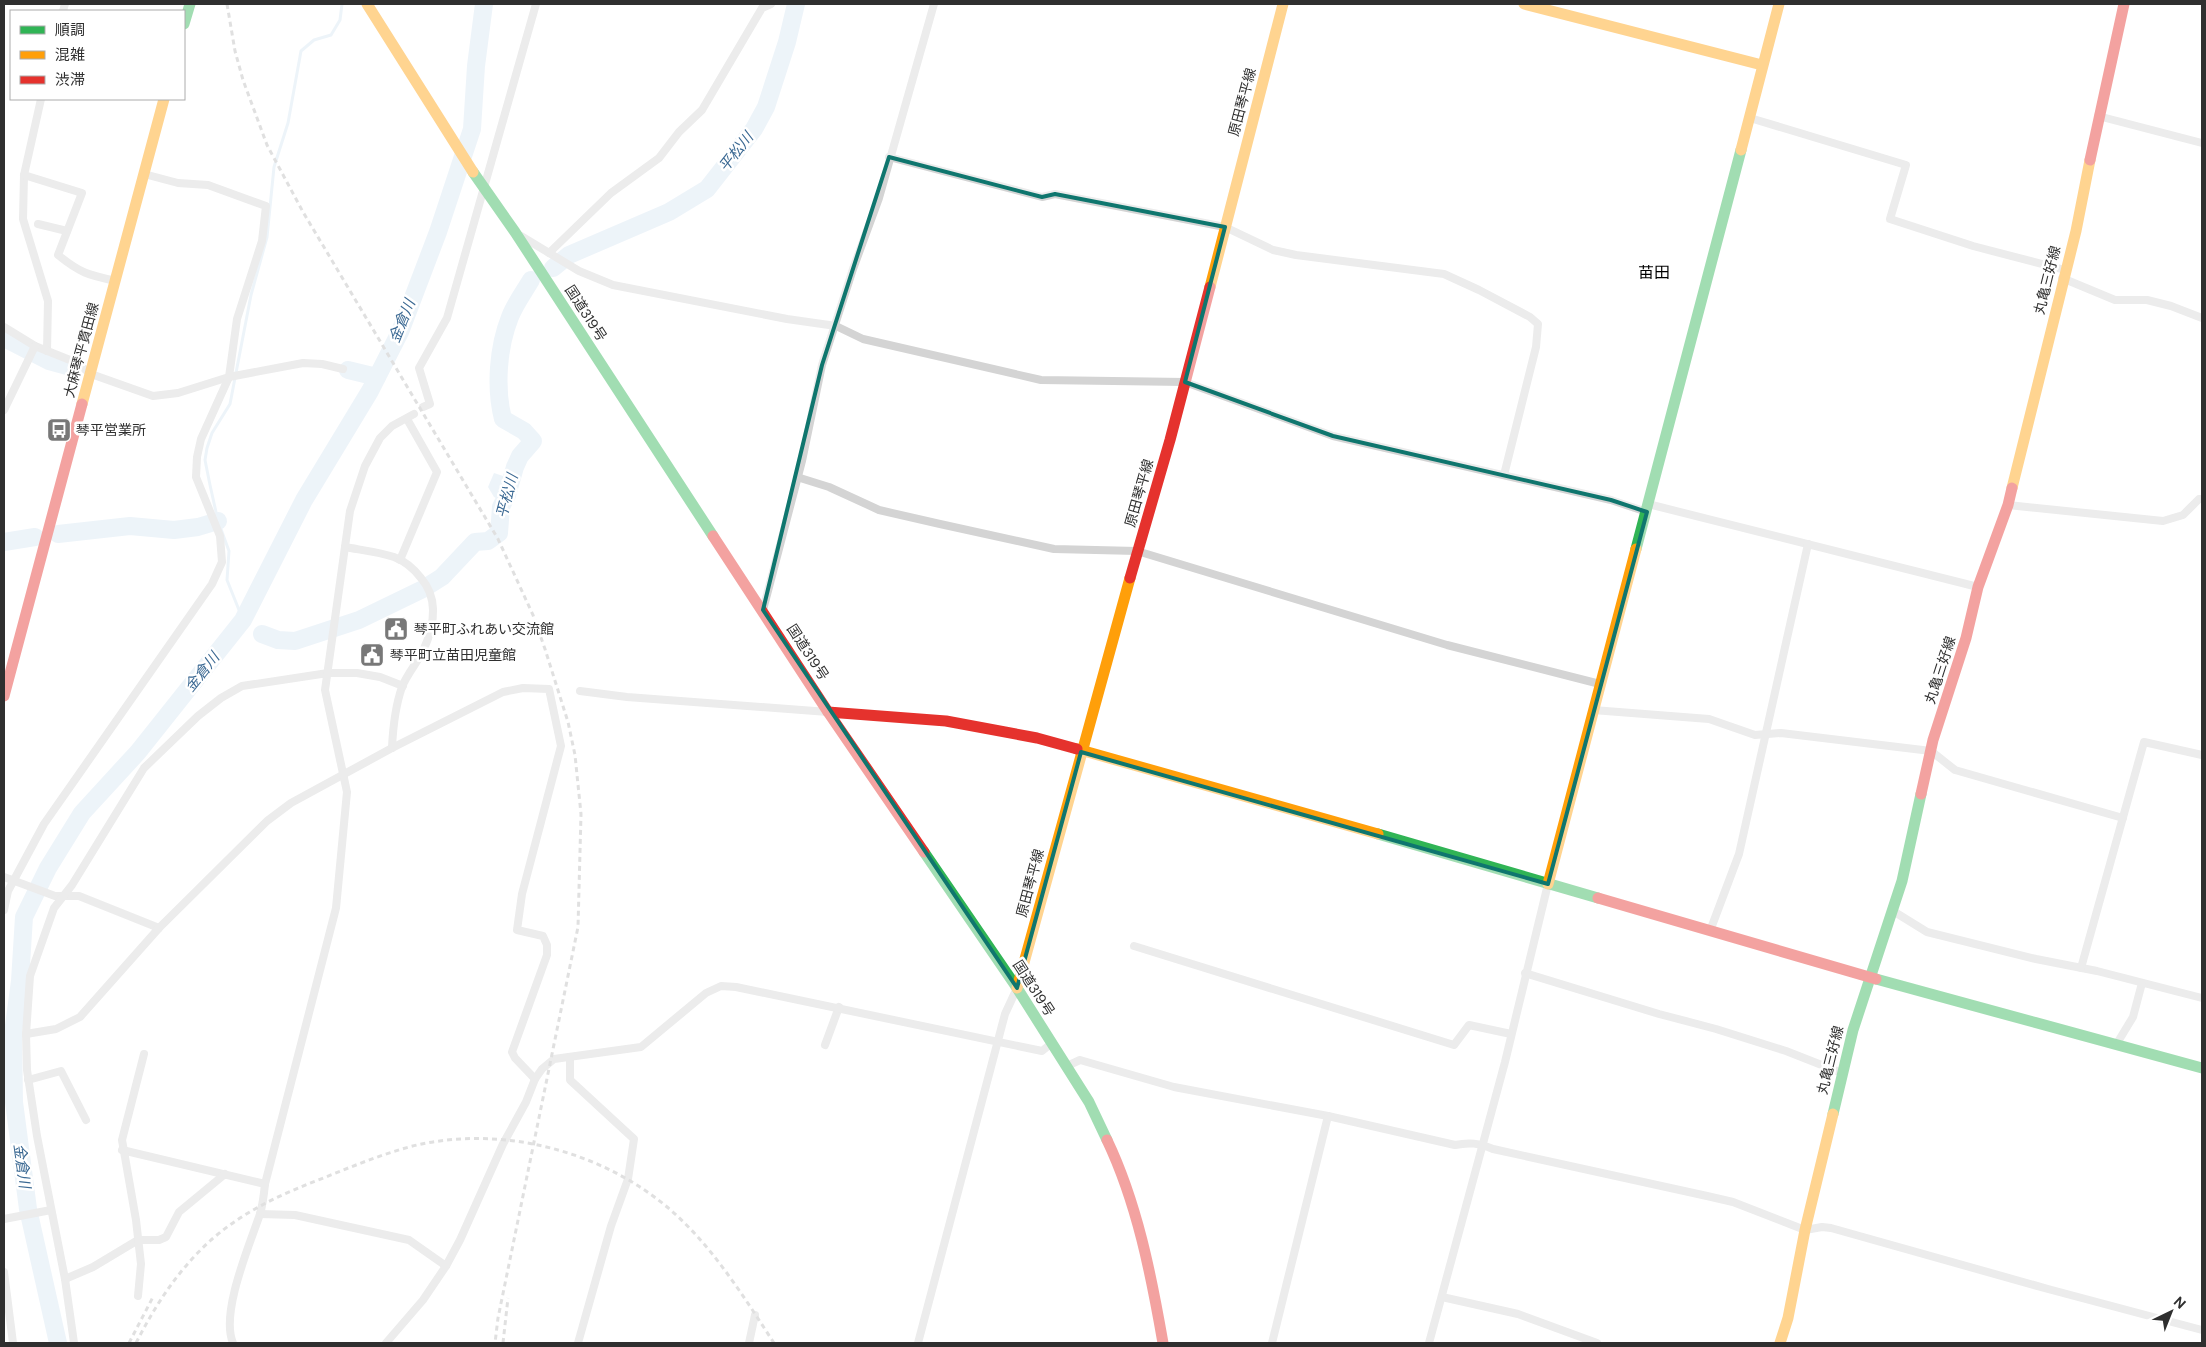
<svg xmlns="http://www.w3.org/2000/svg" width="2206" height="1347" viewBox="0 0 2206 1347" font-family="'DM Sans','Noto Sans JP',sans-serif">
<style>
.water{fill:#d8e6f2}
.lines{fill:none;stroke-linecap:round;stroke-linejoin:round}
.stream{stroke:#d8e6f2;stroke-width:3}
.river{stroke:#d8e6f2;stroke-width:18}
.street{stroke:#d4d4d4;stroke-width:8}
.fast{stroke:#30b455;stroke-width:11}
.slow{stroke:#ff9f0a;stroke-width:11}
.jam{stroke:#e5322d;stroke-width:11}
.rail{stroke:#bbb;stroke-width:3;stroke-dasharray:5 4;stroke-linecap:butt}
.marked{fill:none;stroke:#0f766e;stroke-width:4;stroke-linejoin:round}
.labels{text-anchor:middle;stroke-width:5;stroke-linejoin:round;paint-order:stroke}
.street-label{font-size:14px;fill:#2f2f2f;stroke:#fff}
.poi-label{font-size:14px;fill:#2f2f2f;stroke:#fff;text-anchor:start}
.water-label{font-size:15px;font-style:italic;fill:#3b6993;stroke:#fff}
.quarter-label{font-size:16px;fill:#000;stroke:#fff}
</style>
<rect width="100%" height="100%" fill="#fff"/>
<path class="water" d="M494 473 506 477 498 499 494 497 488 487Z"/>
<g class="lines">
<path class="stream" d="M243 620 227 580 229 551 218 521 210 485 205 460 207 448 212 433 230 404 251 295 267 237 274 167 288 123 301 51 314 40 331 35 340 20 342 4"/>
<g class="river">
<path d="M553 268 569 255 669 212 707 189 754 129 766 107 787 42 796 4"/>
<path d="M4 338 49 361 71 367"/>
<path d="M348 370 377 377"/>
<path d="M58 534 130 526 174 530 198 527 218 521"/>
<path d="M4 542 35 537"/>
<path d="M262 634 278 640 295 641 359 620 423 589 442 577 475 542 488 541 499 533 501 507 507 495 515 467 520 456 533 441 524 431 503 419C495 388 498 347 510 317 515 304 524 292 531 280"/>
<path d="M58 1343 28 1209 14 1102 13 1033 20 981 24 917 48 868 82 813 138 752 243 620 304 500 370 391 400 332 438 232 472 129 476 66 484 4"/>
</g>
<g class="street">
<path d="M63 11 65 4"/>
<path d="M41 99 24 175 23 219 48 301 47 351"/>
<path d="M2098 116 2202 143"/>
<path d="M1750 118 1906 165 1890 219 1973 246 2065 270"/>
<path d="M889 157 1042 197 1055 194 1225 227 1273 250 1296 255 1444 274 1479 290 1530 317 1538 324 1536 347 1504 475"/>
<path d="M24 175 82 193 58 255C80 273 88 275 116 281"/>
<path d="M38 224 67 231"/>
<path d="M521 236 579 271 613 285 787 319 836 326 863 339 1041 380 1185 382 1333 436 1611 500 1647 512"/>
<path d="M549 253 611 193 659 158 679 132 702 110 762 8 771 4"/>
<path d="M2062 278 2115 300H2147L2171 306 2202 318"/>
<path d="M4 327 35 346 75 362 91 374 153 396 178 393 229 377 303 363 322 364 343 369"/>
<path d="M423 407 430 404 419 368 447 318 536 4"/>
<path d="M4 410 35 346"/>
<path d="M797 477 829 487 879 510 940 524 1054 549 1137 551 1447 645 1600 684"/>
<path d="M1648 504 1978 587"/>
<path d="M2008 505 2163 521 2183 515 2199 499H2202"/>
<path d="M345 547C361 550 379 552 394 557 405 561 414 569 421 578 439 599 434 627 423 651 417 663 407 674 402 687 395 707 393 726 392 748"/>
<path d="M400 560 437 472 407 419"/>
<path d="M763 610 802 461 822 365 853 269 879 198 934 4"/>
<path d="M580 691 627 697 828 712"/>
<path d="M1593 710 1709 719 1755 735 1781 733 1931 751 1955 770 2123 818"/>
<path d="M4 877 55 896H79L159 928"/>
<path d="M4 910 8 891 44 824 212 584 222 562 220 536 196 477 197 457 201 439 229 377 237 319 262 241 266 206 208 185 178 183 144 174"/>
<path d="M1893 911 1927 932 2036 959 2097 971 2202 998"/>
<path d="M1710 931 1739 854 1808 544"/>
<path d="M1134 946 1454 1045 1469 1025 1511 1034"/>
<path d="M2081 968 2144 742 2202 755"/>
<path d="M1525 973 1659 1014 1716 1029 1786 1051 1842 1073"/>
<path d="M26 1034 56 1029 80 1017 159 928 267 821 291 803 392 748 503 692 523 688 549 689 561 746 522 894 517 930 543 936 547 945V955L512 1052 515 1058 535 1079"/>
<path d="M825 1045 839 1007"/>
<path d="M2116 1045 2133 1017 2142 983"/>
<path d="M570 1058V1080L634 1139 628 1179 611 1226 578 1343"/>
<path d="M1067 1066 1080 1060 1174 1087 1328 1116 1455 1145C1469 1142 1479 1143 1493 1149L1707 1196 1733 1202 1805 1230 1822 1227 1831 1228 2048 1289 2202 1330"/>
<path d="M28 1080 61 1071 86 1120"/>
<path d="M122 1150 265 1184"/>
<path d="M260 1214 295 1215 409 1240 446 1266"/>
<path d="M4 1219 51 1210"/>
<path d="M4 1272 13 1343"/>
<path d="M65 1279 93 1267 138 1240H159L166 1237 179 1212 225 1174"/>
<path d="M138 1296 141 1264 136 1220 122 1140 144 1054"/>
<path d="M1442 1297 1518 1314 1597 1343"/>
<path d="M74 1343 65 1279 37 1136 27 1070 26 1034 30 976 54 908 72 885 144 768 198 716 221 698 242 686 328 673H357L380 677 403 686"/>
<path d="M233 1343C220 1313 250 1244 260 1214 263 1204 264 1194 265 1184L336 908 347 792 325 690 350 511 365 466 380 438 392 426 414 414"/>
<path d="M386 1343 423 1300 446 1266 460 1240 503 1144 526 1102 535 1079 542 1069 554 1059 641 1047 706 993 721 986 736 987 1042 1051 1052 1043"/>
<path d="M749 1343 755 1315"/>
<path d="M918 1343 1005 1014 1017 988"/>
<path d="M1272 1343 1328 1116"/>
<path d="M1429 1343 1505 1062 1548 884"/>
</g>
<g class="fast">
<path d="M184 24 190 4"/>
<path d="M473 172 515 232 713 536"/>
<path d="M1636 549 1741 150"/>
<path d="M1378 834 1598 898"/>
<path d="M924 852 1017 988 1089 1102 1107 1140"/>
<path d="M1876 979 2202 1068"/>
<path d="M1833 1114 1853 1030 1902 881 1921 794"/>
</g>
<g class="slow">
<path d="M367 4 473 172"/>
<path d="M1524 4 1762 65"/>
<path d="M1741 150 1779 4"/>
<path d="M1210 287 1283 4"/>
<path d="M82 404 164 99"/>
<path d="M2012 488 2076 231 2090 160"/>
<path d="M1077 749 1378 834"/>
<path d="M1548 884 1636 549"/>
<path d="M1017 988 1130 578"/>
<path d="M1780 1343 1788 1318 1805 1230 1833 1114"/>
</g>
<g class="jam">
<path d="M2090 160 2124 4"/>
<path d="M713 536 828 712 924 852"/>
<path d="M1130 578 1170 440 1210 287"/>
<path d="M4 696 82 404"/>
<path d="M828 712 946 721 1037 738 1077 749"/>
<path d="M1921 794 1933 740 1966 638 1978 587 2008 505 2012 488"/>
<path d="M1598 898 1876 979"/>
<path d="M1107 1140C1137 1203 1151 1274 1163 1343"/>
</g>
<g class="rail">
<path d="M227 4 235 51 243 80 267 145 303 212 498 539 533 615 545 649 568 722 575 755 581 814 578 927 498 1318 495 1343"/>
<path d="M129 1343 153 1297"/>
<path d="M136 1343C156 1304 178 1270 211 1240 245 1210 284 1193 326 1177 353 1166 380 1155 409 1147 489 1126 579 1145 646 1191 702 1229 738 1288 774 1343"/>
<path d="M503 1343 508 1298"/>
</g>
</g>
<path d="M0 0H2206V1347H0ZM889 157 1042 197 1055 194 1225 227 1185 382 1333 436 1611 500 1647 512 1548 884 1081 752 1017 988 763 610 822 365Z" fill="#fff" fill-opacity=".55" fill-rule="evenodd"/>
<path class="marked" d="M889 157 1042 197 1055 194 1225 227 1185 382 1333 436 1611 500 1647 512 1548 884 1081 752 1017 988 763 610 822 365Z"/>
<defs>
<symbol id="bus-square" viewBox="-11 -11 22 22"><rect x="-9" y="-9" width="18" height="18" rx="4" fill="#787878" stroke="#fff"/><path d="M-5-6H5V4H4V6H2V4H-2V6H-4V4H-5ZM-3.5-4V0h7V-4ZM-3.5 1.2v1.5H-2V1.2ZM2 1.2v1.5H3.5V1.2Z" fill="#fff"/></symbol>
<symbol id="civic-square" viewBox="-11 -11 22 22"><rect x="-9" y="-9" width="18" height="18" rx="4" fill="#787878" stroke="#fff"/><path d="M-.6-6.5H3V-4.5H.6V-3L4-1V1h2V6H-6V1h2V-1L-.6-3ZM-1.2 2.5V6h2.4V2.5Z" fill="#fff"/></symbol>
</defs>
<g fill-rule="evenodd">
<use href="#bus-square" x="45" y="416" width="28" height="28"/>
<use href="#civic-square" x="382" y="615" width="28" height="28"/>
<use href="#civic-square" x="358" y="641" width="28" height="28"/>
</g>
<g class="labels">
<g class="street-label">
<text transform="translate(1242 102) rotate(-75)" y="5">原田琴平線</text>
<text transform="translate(2047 280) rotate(-76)" y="5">丸亀三好線</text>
<text transform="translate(586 313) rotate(57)" y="5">国道319号</text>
<text transform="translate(81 350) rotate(-75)" y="5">大麻琴平貫田線</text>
<text transform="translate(1139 493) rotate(-74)" y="5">原田琴平線</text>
<text transform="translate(808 652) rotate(57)" y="5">国道319号</text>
<text transform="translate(1940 670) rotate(-72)" y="5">丸亀三好線</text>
<text transform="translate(1030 883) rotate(-75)" y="5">原田琴平線</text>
<text transform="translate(1034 988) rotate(57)" y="5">国道319号</text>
<text transform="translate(1830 1060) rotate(-76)" y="5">丸亀三好線</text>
</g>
<g class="poi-label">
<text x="76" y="435">琴平営業所</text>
<text x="414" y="634">琴平町ふれあい交流館</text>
<text x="390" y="660">琴平町立苗田児童館</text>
</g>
<g class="water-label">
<text transform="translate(736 152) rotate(-52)" y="5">平松川</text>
<text transform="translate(402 321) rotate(-68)" y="5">金倉川</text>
<text transform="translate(507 496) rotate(-75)" y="5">平松川</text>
<text transform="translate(202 672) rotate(-51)" y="5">金倉川</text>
<text transform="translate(22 1166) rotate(82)" y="5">金倉川</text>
</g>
<g class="quarter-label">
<text x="1654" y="278">苗田</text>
</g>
</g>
<rect width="2206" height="1347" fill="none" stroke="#2f2f2f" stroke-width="10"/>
<rect x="10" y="10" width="175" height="90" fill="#ffffff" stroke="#acacac"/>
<rect x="20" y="26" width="25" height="8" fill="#30b455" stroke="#acacac"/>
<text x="55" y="35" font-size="15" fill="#2f2f2f">順調</text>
<rect x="20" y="51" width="25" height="8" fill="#ff9f0a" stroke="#acacac"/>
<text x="55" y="60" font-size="15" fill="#2f2f2f">混雑</text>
<rect x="20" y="76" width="25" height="8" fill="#e5322d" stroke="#acacac"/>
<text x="55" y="85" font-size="15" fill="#2f2f2f">渋滞</text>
<g transform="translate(2171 1312) rotate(43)" stroke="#ffffff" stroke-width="4" paint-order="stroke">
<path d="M0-4L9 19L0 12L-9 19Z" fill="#2f2f2f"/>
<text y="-8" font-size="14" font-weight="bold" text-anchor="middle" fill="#2f2f2f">N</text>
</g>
</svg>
